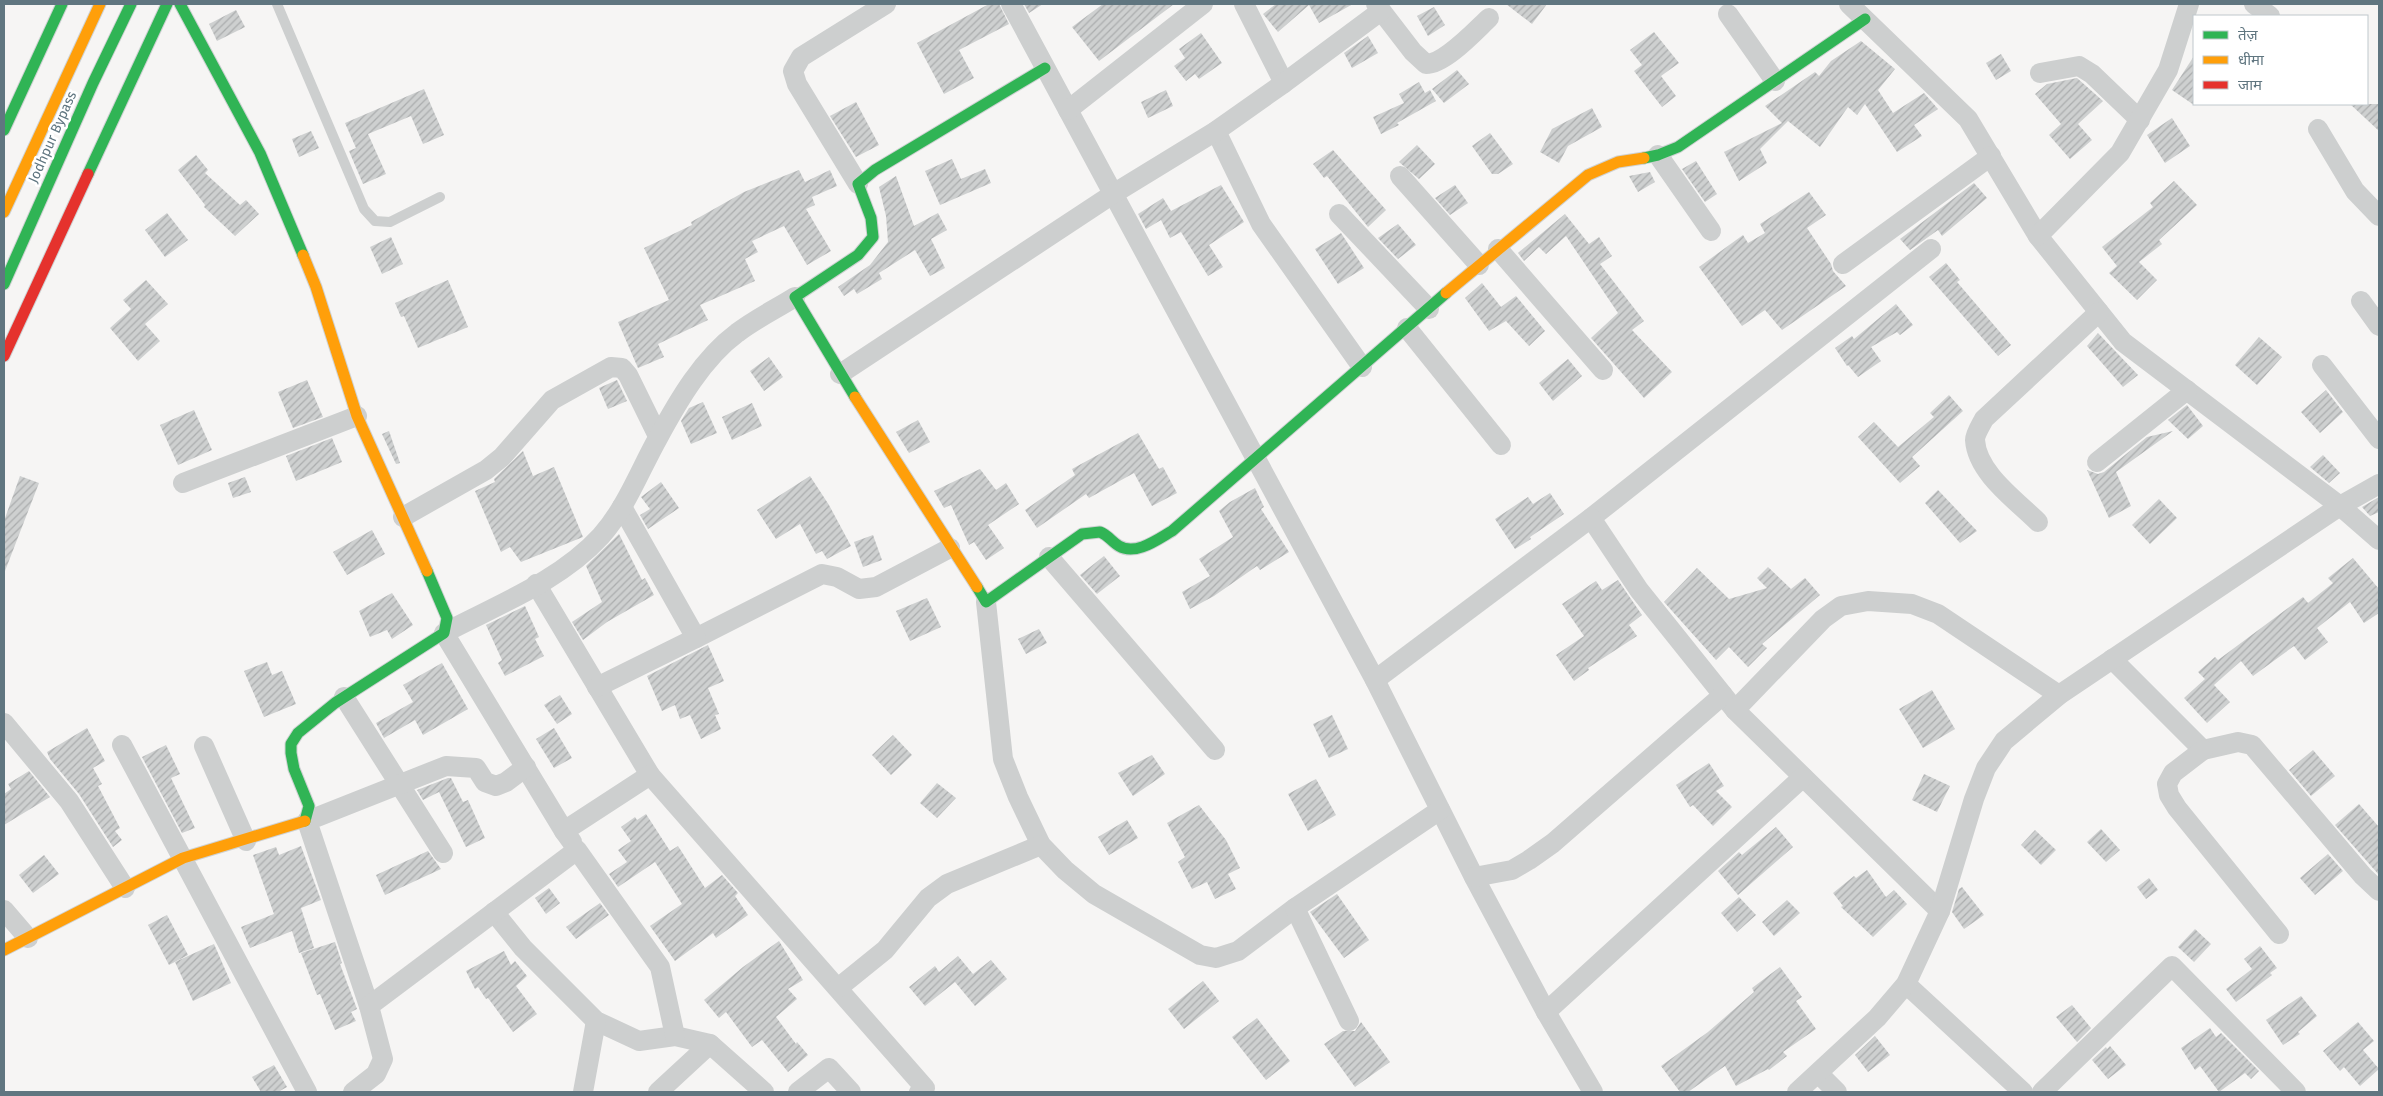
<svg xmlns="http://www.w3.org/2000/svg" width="2383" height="1096" viewBox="0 0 2383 1096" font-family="'Fira Sans','Noto Sans Devanagari',sans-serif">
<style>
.building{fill:url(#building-hatch)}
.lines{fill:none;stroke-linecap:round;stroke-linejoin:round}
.fast-casing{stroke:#cfd2d3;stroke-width:13}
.slow-casing{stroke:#cfd2d3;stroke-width:13}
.jam-casing{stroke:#cfd2d3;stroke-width:13}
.lane{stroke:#cdcfcf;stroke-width:10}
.street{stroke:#cdcfcf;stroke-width:20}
.fast{stroke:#30b455;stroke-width:11}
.slow{stroke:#ff9f0a;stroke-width:11}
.jam{stroke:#e5322d;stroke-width:11}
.labels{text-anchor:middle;stroke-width:5;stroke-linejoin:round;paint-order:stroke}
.street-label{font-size:14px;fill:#607680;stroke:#fff}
</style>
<defs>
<pattern id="building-hatch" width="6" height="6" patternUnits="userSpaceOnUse" patternTransform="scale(1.25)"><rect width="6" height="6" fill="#ced0d0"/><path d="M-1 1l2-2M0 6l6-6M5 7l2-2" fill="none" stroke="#abadae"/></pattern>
</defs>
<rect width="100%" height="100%" fill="#f6f5f4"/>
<g class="building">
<path d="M989 4H999L1009 24 959 50 974 78 944 94 917 43Z"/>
<path d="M1024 4H1043L1029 13Z"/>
<path d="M1103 4H1174L1099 61 1072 27Z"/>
<path d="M1276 4H1353L1319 23 1309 5 1278 32 1263 14Z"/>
<path d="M1506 4H1547L1532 24Z"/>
<path d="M1434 7 1445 25 1428 36 1417 16Z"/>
<path d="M236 10 245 27 217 41 209 24Z"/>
<path d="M1654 32 1679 63 1661 76 1676 96 1662 107 1634 71 1642 65 1630 50Z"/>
<path d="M1201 33 1222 63 1199 79 1195 74 1186 81 1174 66 1185 58 1179 49Z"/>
<path d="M1368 36 1378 53 1352 68 1344 53Z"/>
<path d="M1861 41 1895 69 1878 90 1893 113 1924 93 1938 109 1914 125 1922 136 1897 152 1865 104 1857 115 1848 107 1820 147 1788 121 1760 149 1767 163 1739 181 1724 152 1782 123 1765 106 1815 72 1819 76 1831 61Z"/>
<path d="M2001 54 2011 71 1996 80 1986 63Z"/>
<path d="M2194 56V105L2172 90Z"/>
<path d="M1457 70 1469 84 1444 103 1432 89Z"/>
<path d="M2077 78 2103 101 2078 124 2092 140 2070 159 2049 135 2061 124 2035 94 2047 84Z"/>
<path d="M1419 82 1425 93 1430 90 1436 101 1397 123 1399 125 1381 134 1373 117 1404 103 1399 94Z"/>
<path d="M424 89 444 135 423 144 411 116 368 134 386 174 363 184 349 151 356 148 345 123Z"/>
<path d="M1166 90 1173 106 1148 118 1141 102Z"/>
<path d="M856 102 879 145 856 157 830 116Z"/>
<path d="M2350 104H2379V131Z"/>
<path d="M1592 108 1602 127 1568 146 1559 163 1540 152 1552 129Z"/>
<path d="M2172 118 2190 146 2165 163 2147 135Z"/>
<path d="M311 131 319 148 299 157 292 139Z"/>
<path d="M1490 133 1513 164 1498 174H1492L1472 146Z"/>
<path d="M1417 145 1435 164 1419 179 1399 162Z"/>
<path d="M1333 150 1386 210 1368 227 1327 176 1324 178 1313 164Z"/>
<path d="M196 155 208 170 205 173 240 205 246 200 259 214 235 236 204 207 205 205 178 170Z"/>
<path d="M952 159 961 179 985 169 991 183 940 205 925 171Z"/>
<path d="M1696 161 1717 194 1705 202 1682 169Z"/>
<path d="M799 170 805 182 830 170 837 186 812 197 815 205 806 209 831 251 807 265 784 226 752 241 758 252 745 259 755 281 700 305 708 320 658 344 664 357 638 368 618 322 669 300 644 248 692 225 691 222 744 192Z"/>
<path d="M1650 172 1655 182 1638 192 1629 176Z"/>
<path d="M896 176 914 226 938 213 947 230 931 239 945 268 930 276 915 250 879 273 882 279 857 294 854 289 844 296 838 287 870 265 888 242 886 216 879 187Z"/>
<path d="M2174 181 2197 205 2159 240 2162 244 2139 262 2157 280 2137 300 2109 273 2117 266 2102 247 2153 207 2150 203Z"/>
<path d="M1974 183 1987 198 1942 236 1938 230 1910 250 1900 239Z"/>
<path d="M1221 185 1244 222 1209 245 1223 267 1208 276 1181 232 1170 238 1161 220 1146 229 1138 214 1163 198 1171 211Z"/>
<path d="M1455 185 1468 203 1450 215 1435 198Z"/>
<path d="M1809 192 1826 215 1807 228 1831 264 1833 271 1846 286 1782 330 1765 310 1742 326 1699 267 1743 235 1748 243 1765 233 1760 224Z"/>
<path d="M167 213 188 240 165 257 145 230Z"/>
<path d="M1565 214 1589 244 1599 237 1612 256 1600 264 1644 321 1632 330 1672 372 1644 398 1591 338 1618 313 1566 236 1546 254 1539 247 1524 261 1518 253Z"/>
<path d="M1398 224 1416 245 1398 259 1378 238Z"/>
<path d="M1341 233 1364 268 1338 284 1315 249Z"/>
<path d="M391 237 403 264 382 274 370 247Z"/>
<path d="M1946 263 1960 280 1957 282 2011 345 1998 356 1929 277Z"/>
<path d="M146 280 168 304 145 324 160 341 138 361 110 328 131 309 123 300Z"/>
<path d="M448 280 468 327 418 348 404 316 401 317 395 303Z"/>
<path d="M1482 283 1501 307 1516 296 1545 331 1529 346 1506 321 1489 331 1465 298Z"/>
<path d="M1896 304 1913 325 1900 335 1897 332 1871 347 1881 361 1858 377 1848 365 1847 366 1835 348 1852 336 1854 339Z"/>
<path d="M2098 333 2138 375 2123 387 2087 346Z"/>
<path d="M2259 337 2282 357 2257 385 2235 365Z"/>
<path d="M769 357 783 377 764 391 750 371Z"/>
<path d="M1568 359 1582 376 1553 401 1539 383Z"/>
<path d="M307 380 323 417 293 428 278 392Z"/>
<path d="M617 380 627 401 608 409 599 388Z"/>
<path d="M2326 390 2343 412 2320 433 2301 412Z"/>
<path d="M1949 395 1963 411 1912 457 1920 466 1900 483 1858 437 1874 422 1898 447 1934 417 1930 413Z"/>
<path d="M703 402 717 433 691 444 681 421 689 408Z"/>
<path d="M752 403 762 426 732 440 722 417Z"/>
<path d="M2187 405 2203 426 2188 439 2168 420Z"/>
<path d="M194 410 212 450 178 465 160 425Z"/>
<path d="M918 420 930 442 909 453 896 432Z"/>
<path d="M389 431 400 463 396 464 382 434Z"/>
<path d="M2173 431 2116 472 2131 506 2109 518 2087 470 2098 474 2104 472 2147 437Z"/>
<path d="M1138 433 1159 469 1163 467 1177 493 1152 506 1134 473 1089 498 1086 494 1037 528 1025 510 1075 475 1072 469Z"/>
<path d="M332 438 342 462 296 481 286 456Z"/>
<path d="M523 451 533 476 554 467 583 537 521 562 510 547 501 552 475 491 495 482 494 479Z"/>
<path d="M2323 455 2340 473 2329 483 2310 467Z"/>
<path d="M980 469 996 490 1006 483 1019 504 988 525 1004 548 986 560 974 542 969 545 951 505 944 508 934 491Z"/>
<path d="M20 476 39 483 5 571 4 521Z"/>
<path d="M810 476 829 505 851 546 827 559 822 551 816 554 800 524 776 539 757 510Z"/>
<path d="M245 477 251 492 233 498 228 483Z"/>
<path d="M661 482 679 508 648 529 640 515 650 509 641 497Z"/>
<path d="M1255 488 1264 507 1261 509 1289 552 1260 570 1257 566 1214 596 1190 609 1182 592 1210 576 1199 559 1233 537 1219 511 1230 502Z"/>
<path d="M1938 490 1977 531 1960 543 1925 503Z"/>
<path d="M1550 493 1564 514 1530 537 1531 539 1515 549 1495 519 1528 497 1533 504Z"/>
<path d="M2379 497V512L2370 516 2362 507Z"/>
<path d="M2159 499 2177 518 2150 544 2132 525Z"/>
<path d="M372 530 385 554 347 575 333 552Z"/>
<path d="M619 534 642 580 645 578 654 595 607 622 583 640 572 622 602 602 586 566Z"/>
<path d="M873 535 882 560 863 567 854 542Z"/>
<path d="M1104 556 1120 576 1097 594 1080 575Z"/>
<path d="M2353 558 2379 589V613L2364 623 2350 602 2317 628 2328 642 2305 660 2294 646 2253 676 2241 661 2214 685 2230 702 2207 723 2184 698 2205 679 2198 672 2215 657 2218 660 2303 597 2308 603 2333 583 2328 578Z"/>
<path d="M1768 567 1791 589 1805 578 1820 595 1762 644 1767 648 1748 667 1729 647 1716 660 1664 602 1697 568 1729 599 1767 588 1757 578Z"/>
<path d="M1618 580 1642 615 1629 625 1637 636 1588 668 1589 670 1574 681 1556 655 1584 636 1562 604 1596 581 1602 590Z"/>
<path d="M392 593 413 625 392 639 387 630 370 637 359 611Z"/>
<path d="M927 598 941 627 910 641 896 611Z"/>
<path d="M525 606 539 637 535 639 544 656 505 676 498 663 502 660 486 625Z"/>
<path d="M1039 629 1047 643 1026 654 1018 639Z"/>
<path d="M708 645 724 681 708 688 719 714 715 715 721 729 701 739 690 715 680 719 675 705 662 711 647 676Z"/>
<path d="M267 662 272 675 282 671 296 704 264 717 244 671Z"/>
<path d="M442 663 468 709 423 735 415 720 384 738 376 723 413 702 403 685Z"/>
<path d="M1932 690 1955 729 1923 748 1899 709Z"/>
<path d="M560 695 572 714 557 724 544 705Z"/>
<path d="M1332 715 1348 749 1329 758 1313 724Z"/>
<path d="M87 728 105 761 93 768 102 784 98 786 120 828 115 831 122 840 113 847 79 794 50 759 47 752Z"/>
<path d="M554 728 572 758 554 768 536 739Z"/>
<path d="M893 735 912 755 891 775 872 755Z"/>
<path d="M166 745 180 774 171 778 195 828 182 833 142 757Z"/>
<path d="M2313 750 2335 776 2311 796 2289 770Z"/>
<path d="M1152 755 1165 774 1133 796 1118 773Z"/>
<path d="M1709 763 1724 786 1716 791 1732 807 1713 826 1693 805 1690 807 1676 785Z"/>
<path d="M29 771 50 797 4 825V794L11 789 8 784Z"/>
<path d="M1924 774 1950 786 1937 812 1912 800Z"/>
<path d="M448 778H451L463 802 468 800 485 838 466 847 439 792 423 800 417 790Z"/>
<path d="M1316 779 1336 815 1308 831 1288 794Z"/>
<path d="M937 783 956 798 937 818 920 803Z"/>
<path d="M2359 804 2379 827V875L2335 825Z"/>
<path d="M1199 805 1226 840 1240 868 1228 874 1236 889 1215 899 1207 882 1192 889 1178 862 1185 857 1167 823Z"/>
<path d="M646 814 670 851 678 846 705 888 722 875 738 893 735 896 748 915 716 938 713 933 675 961 650 926 682 904 655 862 618 887 609 874 627 862 618 850 631 841 621 827 635 817 637 820Z"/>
<path d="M1127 820 1138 838 1109 855 1098 837Z"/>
<path d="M1776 827 1793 847 1738 895 1718 871 1739 852 1742 855Z"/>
<path d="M2101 829 2120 850 2106 862 2087 842Z"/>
<path d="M2035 830 2056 850 2041 865 2021 845Z"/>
<path d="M301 846 321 900 301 908 314 948 299 953 292 931 250 948 241 927 274 914 253 855 276 847 279 855Z"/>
<path d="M428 851 441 869 385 895 376 875Z"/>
<path d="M2328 854 2343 871 2315 895 2300 878Z"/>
<path d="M44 855 59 874 33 893 19 875Z"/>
<path d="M1867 870 1886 897 1894 890 1907 904 1873 937 1841 907 1843 906 1833 893 1854 876 1856 878Z"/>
<path d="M2149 878 2158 890 2146 899 2137 887Z"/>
<path d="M1962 887 1984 915 1964 929 1952 912 1959 889Z"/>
<path d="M549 888 560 903 546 914 535 898Z"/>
<path d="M1337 894 1369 940 1344 958 1310 912Z"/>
<path d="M1739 897 1756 915 1737 932 1721 913Z"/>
<path d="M1787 900 1800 913 1774 936 1762 922Z"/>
<path d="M600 903 609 915 576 939 566 927Z"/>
<path d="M167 915 188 955 169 965 148 925Z"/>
<path d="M2195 929 2211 944 2194 962 2178 947Z"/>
<path d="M779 941 803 980 788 989 797 999 776 1017 796 1044 797 1042 808 1055 788 1072 762 1040 752 1047 726 1012 719 1018 704 1000 743 967Z"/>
<path d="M335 942 342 963 340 964 357 1009 351 1012 356 1021 335 1030 320 994 317 995 301 953Z"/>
<path d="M214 944 231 983 193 1001 175 962Z"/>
<path d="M2260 946 2277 968 2270 973 2272 975 2236 1002 2226 989 2252 969 2244 959Z"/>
<path d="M504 951 511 965 515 961 527 976 516 986 537 1014 513 1032 488 998 486 999 478 987 475 989 466 971Z"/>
<path d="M958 956 973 974 991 960 1007 979 975 1006 955 982 925 1006 909 987 935 966 939 972Z"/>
<path d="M1780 967 1802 997 1796 1001 1816 1029 1783 1052 1787 1056 1769 1070 1768 1069 1736 1086 1725 1066 1688 1092H1680L1661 1066 1708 1032 1754 992 1752 988Z"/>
<path d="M1203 981 1219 1001 1184 1029 1168 1009Z"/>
<path d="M2301 996 2317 1016 2298 1032 2300 1034 2283 1045 2266 1020Z"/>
<path d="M2072 1005 2091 1028 2077 1042 2056 1017Z"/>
<path d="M1257 1018 1290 1061 1266 1080 1232 1037Z"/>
<path d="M1361 1022 1390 1062 1355 1087 1324 1044 1343 1031H1355Z"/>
<path d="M2358 1022 2374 1041 2363 1050 2379 1069 2360 1086 2344 1067 2340 1071 2323 1051Z"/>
<path d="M2210 1028 2216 1037 2221 1033 2259 1071 2251 1079 2245 1073 2219 1092 2200 1066 2195 1070 2181 1048Z"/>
<path d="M1875 1036 1890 1055 1868 1072 1855 1055Z"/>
<path d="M2110 1046 2126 1065 2108 1079 2092 1060 2106 1047 2107 1049Z"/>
<path d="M274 1065 287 1087 278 1092H261L252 1077Z"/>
</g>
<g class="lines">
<defs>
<g id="fast">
<path d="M180 4 260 153 303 255"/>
<path d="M4 130 62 4"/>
<path d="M1644 158 1658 155 1678 147 1865 19"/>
<path d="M88 174 167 4"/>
<path d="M4 284 93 83 131 4"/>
<path d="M855 397 795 297 858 255 873 237 871 218 858 184 875 170 1045 68"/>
<path d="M977 587 986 602 1082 534 1100 532C1108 535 1112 542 1119 546 1136 556 1158 539 1172 531L1446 293"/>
<path d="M305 821 309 806 294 769 291 753V744L298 733 335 703 444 633 447 618 427 571"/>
</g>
<g id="slow">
<path d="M4 212 100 4"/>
<path d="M303 255 316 287 357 416 427 571"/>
<path d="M1446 293 1588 175 1618 162 1644 158"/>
<path d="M855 397 977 587"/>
<path d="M4 950 183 858 305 821"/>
</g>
<path id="jam" d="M4 356 88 174"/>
</defs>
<use href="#fast" class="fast-casing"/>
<use href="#slow" class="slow-casing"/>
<use href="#jam" class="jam-casing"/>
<path class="lane" d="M277 4 364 209 375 221 390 222 440 197"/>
<g class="street">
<path d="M1011 4 1375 680 1474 877 1546 1012 1593 1092"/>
<path d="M1244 4 1284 83"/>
<path d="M1376 4 1413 52 1426 64C1445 64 1475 31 1489 18"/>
<path d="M1849 4 1968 119 2038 236 2123 342 2340 506 2379 540"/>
<path d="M2254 4 2270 16"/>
<path d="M1728 14 1775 81"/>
<path d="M2040 73 2079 66 2092 74 2140 120"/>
<path d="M1068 110 1203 4"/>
<path d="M2318 129 2355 191 2379 216"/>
<path d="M1216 131 1261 224 1362 367"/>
<path d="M1658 155 1711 231"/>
<path d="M1400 176 1479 265"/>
<path d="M858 184 797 84 793 71 801 57 886 4"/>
<path d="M1339 214 1429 309"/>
<path d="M2038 236 2120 153 2168 70 2189 4"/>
<path d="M1498 249 1603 370"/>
<path d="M1931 249 1591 518 1639 590 1735 710 1940 911"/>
<path d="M1843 264 1991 156"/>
<path d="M2361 301 2379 326"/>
<path d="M1407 328 1501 445"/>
<path d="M2322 365 2379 439"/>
<path d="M840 374 1113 194 1216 131 1284 83 1381 11"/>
<path d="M2097 462 2187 390"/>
<path d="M183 483 357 416"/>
<path d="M622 507 696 638 822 574 837 577 859 589 876 587 950 548"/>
<path d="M403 517 486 470 502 457 552 400 611 367 622 368 628 375 658 436"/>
<path d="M2038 522C2016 500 1977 473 1975 440 1975 434 1981 425 1984 419L2099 312"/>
<path d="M1049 557 1215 750"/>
<path d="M536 584 650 775"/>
<path d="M986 602 1003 759 1018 797 1041 845 1065 870 1094 894 1200 955 1216 958 1238 951 1295 908 1440 810"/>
<path d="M2112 659 2203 750 2238 742 2252 745 2363 876 2379 891"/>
<path d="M1375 680 1591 518"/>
<path d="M597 687 696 638"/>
<path d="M344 697 443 853"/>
<path d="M1735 710 1823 619 1841 606 1868 601 1912 604 1938 614 2059 695"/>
<path d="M4 723 69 801 125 888"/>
<path d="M122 745 307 1092"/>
<path d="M204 746 246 841"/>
<path d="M2203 750 2173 773 2167 784 2169 795 2177 808 2279 934"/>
<path d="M564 831 444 633C497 605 560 581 601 536 626 508 640 470 658 438 678 401 703 358 737 333 755 319 776 309 795 297"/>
<path d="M572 842 564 831 650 775 925 1088 919 1092"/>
<path d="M1474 877 1512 870 1529 860 1553 843 1723 695"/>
<path d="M1295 908 1349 1021"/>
<path d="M4 910 28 938"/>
<path d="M494 912 523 948 596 1021 639 1041 675 1036 710 1044 764 1092"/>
<path d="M1906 984 2023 1092"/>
<path d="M838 988 885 950 928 898 947 884 1041 845"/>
<path d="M369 1006 307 821 446 766 476 768 485 782 496 786 506 782 526 767"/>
<path d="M1546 1012 1803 777"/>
<path d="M1819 1074 1837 1092"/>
<path d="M353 1092 376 1074 383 1059 369 1006 577 850 660 967 675 1036"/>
<path d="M583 1092 596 1021"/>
<path d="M658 1092 710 1044"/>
<path d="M798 1092 829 1068 851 1092"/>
<path d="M1797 1092 1877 1018 1906 984 1940 911 1974 799 1986 768 2004 741 2059 695 2340 506 2379 484"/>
<path d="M2042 1092 2172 966 2296 1092"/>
</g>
<use href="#fast" class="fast"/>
<use href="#slow" class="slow"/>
<use href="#jam" class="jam"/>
</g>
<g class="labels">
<g class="street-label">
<text transform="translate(52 137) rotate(-66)" y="5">Jodhpur Bypass</text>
</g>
</g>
<rect width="2383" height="1096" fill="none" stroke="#607680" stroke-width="10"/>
<rect x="2193" y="15" width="175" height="90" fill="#ffffff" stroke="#bfc8cc"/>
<rect x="2203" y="31" width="25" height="8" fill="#30b455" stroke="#bfc8cc"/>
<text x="2238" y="40" font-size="15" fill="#607680">तेज़</text>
<rect x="2203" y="56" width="25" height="8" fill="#ff9f0a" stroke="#bfc8cc"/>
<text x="2238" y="65" font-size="15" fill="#607680">धीमा</text>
<rect x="2203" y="81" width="25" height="8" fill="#e5322d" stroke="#bfc8cc"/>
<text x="2238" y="90" font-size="15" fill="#607680">जाम</text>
</svg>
